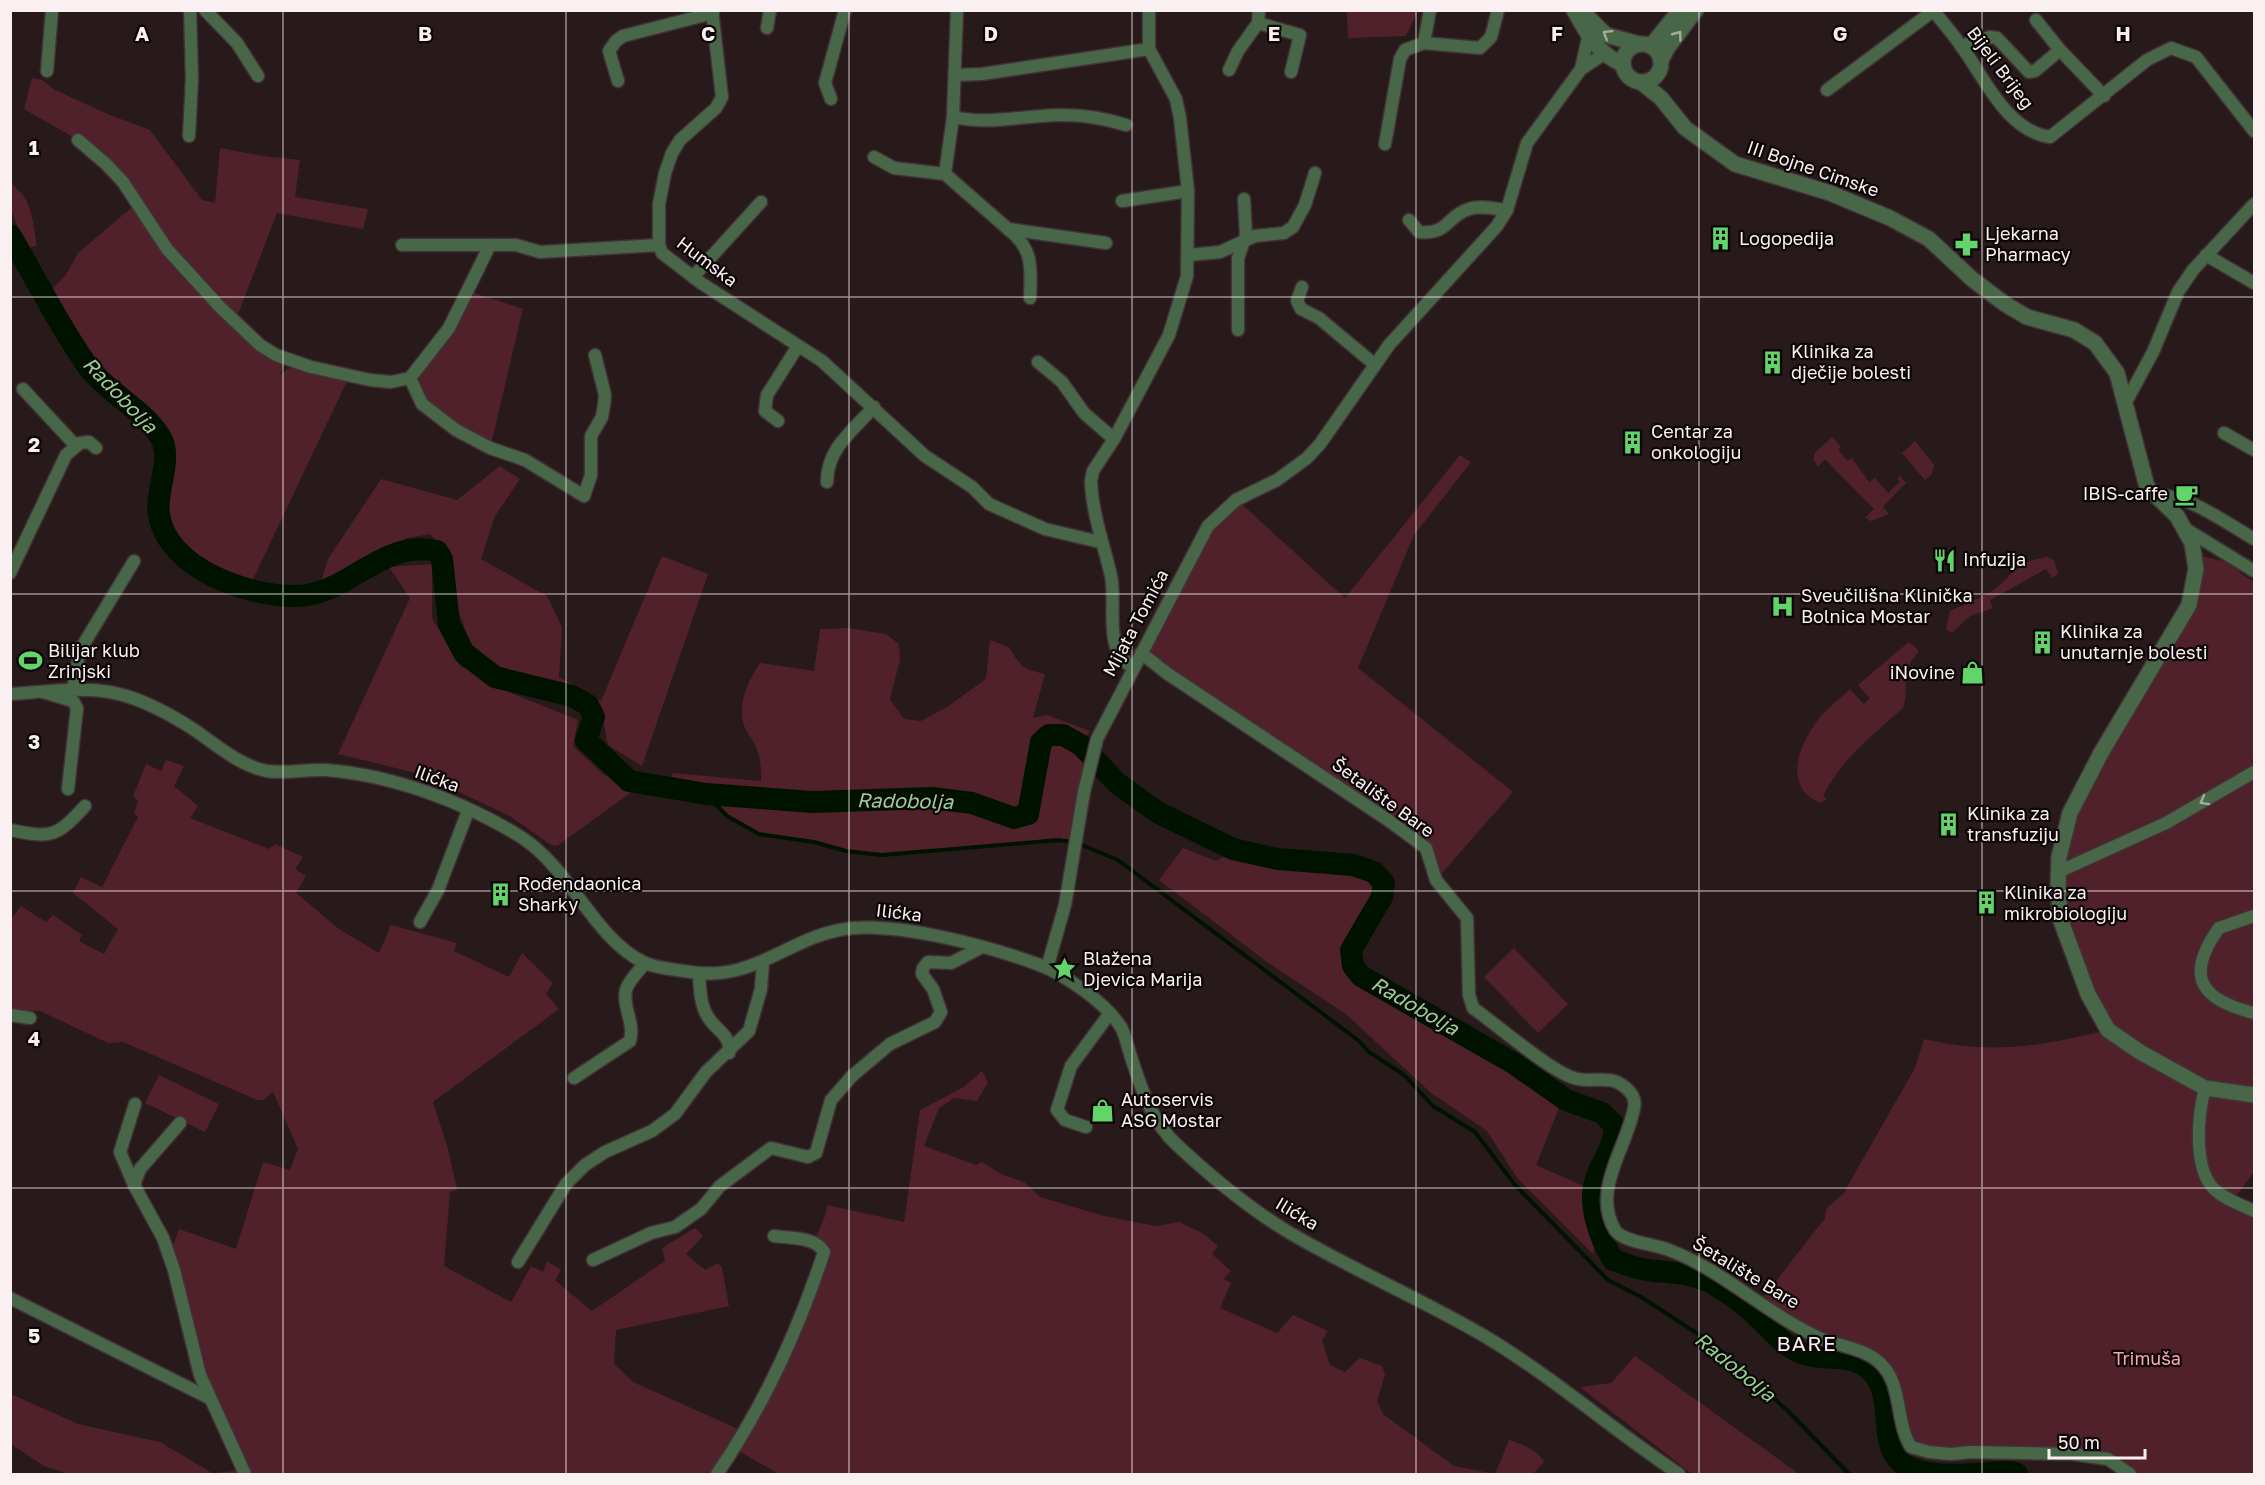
<svg xmlns="http://www.w3.org/2000/svg" width="2265" height="1485" viewBox="0 0 2265 1485" font-family="'Golos Text',sans-serif">
<style>
.green{fill:#51212b}
.lines{fill:none;stroke-linecap:round;stroke-linejoin:round}
.stream{stroke:#001300;stroke-width:4}
.river{stroke:#001300;stroke-width:22}
.minor-casing{stroke:#413335;stroke-width:15}
.tertiary-casing{stroke:#413335;stroke-width:18}
.minor{stroke:#486748;stroke-width:12}
.tertiary{stroke:#486748;stroke-width:15}
.oneway{stroke:#a2ac9c}
.grid{fill:none;stroke:#fbf0f1;stroke-width:1.5;stroke-opacity:0.55}
.labels{text-anchor:middle;stroke-width:4.5;stroke-linejoin:round;paint-order:stroke}
.street-label{font-size:18px;fill:#fbf0f1;stroke:#0c0607}
.poi-label{font-size:18px;fill:#fbf0f1;stroke:#0c0607;text-anchor:start}
.park-label{font-size:18px;fill:#fda4b2;stroke:#0c0607}
.water-label{font-size:20px;font-style:italic;fill:#94d294;stroke:#0c0607}
.quarter-label{font-size:21px;letter-spacing:1.5px;fill:#fbf0f1;stroke:#0c0607}
.grid-label{font-size:20px;text-anchor:middle;font-weight:bold;fill:#fbf0f1;stroke:#0c0607;stroke-width:4.5;stroke-linejoin:round;paint-order:stroke}
</style>
<rect width="100%" height="100%" fill="#28191b"/>
<g class="green">
<path d="M1347 11V10L1418 11 1406 36 1348 38Z"/>
<path d="M32 78 42 80 55 90 110 115 150 130 202 200 215 203 220 148 262 156 300 160 295 197 368 209 363 229 277 213 235 322 254 343 284 366 279 376 296 362 349 377 248 590 195 567 168 542 158 514 165 451 161 439 145 420 91 370 44 297 66 275 78 253 137 203 78 140 24 109Z"/>
<path d="M10 183C33 199 32 219 37 245L26 249 11 209Z"/>
<path d="M468 291 523 309 490 448 430 410 410 378Z"/>
<path d="M1832 437 1841 447 1838 450 1848 461 1852 458 1869 482 1875 478 1888 493 1900 482 1897 478 1900 476 1906 483 1883 507 1889 514 1871 521 1865 518 1874 509 1825 459 1818 467 1813 459 1815 453Z"/>
<path d="M1915 441 1934 465 1932 474 1925 480 1902 453Z"/>
<path d="M1460 455 1471 462 1414 535 1358 668 1513 792 1436 880 1429 854 1141 653 1208 526 1236 499 1345 598Z"/>
<path d="M500 466 520 479 495 516 481 559 547 596 562 627 559 677 601 701 662 556 708 574 642 766 608 745 603 720 592 702 556 685 500 669 471 644 456 605 450 559 430 534 407 538 320 585 328 559 381 479 457 500Z"/>
<path d="M2194 554 2238 565 2240 573 2254 582V1172L2232 1201 2254 1211V1474H2130L2108 1459 1911 1447 1882 1364 1759 1303 1825 1218 1826 1209 1843 1194 1915 1068 1924 1039C1992 1055 2041 1046 2108 1030L2061 921 2065 832 2189 605Z"/>
<path d="M2047 557 2054 560 2058 574 2052 578 2046 569 1990 600 1993 608 1970 616 1952 633 1946 629 1950 611C1964 604 1980 599 1993 590 2016 574 2014 562 2047 557Z"/>
<path d="M432 564V618L460 666 513 694 578 720 573 746 603 774 633 791 557 846 551 845 510 816 420 774 338 754 410 598 389 567Z"/>
<path d="M848 628 886 634 899 644 900 660 890 699 904 719 921 721 947 707 986 679 990 640 1009 647C1021 667 1022 669 1045 674L1033 718 1047 715 1090 731 1081 744 1089 753 1083 763 1087 778 1072 842H1032L882 855 846 851 814 842 759 834 727 816 706 794 671 788 672 773 761 781C761 772 761 761 758 753 756 744 749 736 745 728 736 706 748 681 760 663L814 671 820 629Z"/>
<path d="M1909 642 1919 651C1897 677 1911 683 1903 708 1875 733 1841 759 1823 796L1827 799 1820 803C1783 786 1798 747 1817 721 1825 710 1840 699 1850 689L1864 704 1870 698 1858 685Z"/>
<path d="M166 760 184 766 174 786 198 806 190 818 269 849 275 844 303 857 295 869 306 876 296 893 339 929 379 953 391 925 457 943 454 951 509 977 522 953 553 983 546 994 559 1009 433 1102 448 1149 457 1190 450 1192 444 1266 511 1302 531 1266 543 1272 547 1261 561 1270 555 1280 592 1311 665 1261 662 1248 695 1228 703 1236 686 1254 705 1270 718 1263 722 1267 729 1306 616 1330 614 1364 633 1382 745 1432 824 1252 815 1239 825 1216 827 1205 904 1222 920 1110 962 1088 982 1071 988 1083 977 1101 954 1098 939 1108 924 1146 976 1165 982 1162 1001 1174 1024 1182 1040 1197 1104 1216 1156 1226 1179 1222 1202 1233 1218 1246 1212 1254 1231 1271 1223 1279 1231 1283 1220 1308 1277 1333 1293 1315 1328 1331 1322 1340 1330 1365 1345 1372 1360 1358 1382 1366 1385 1375 1377 1401 1383 1414 1454 1466 1495 1474H779L735 1449 717 1474H69L44 1466 11 1444V1394L78 1424 160 1442 212 1473 236 1471 241 1467 220 1423 167 1262 179 1229 236 1249 263 1162 290 1170 298 1149 273 1092 263 1100H257L123 1042 108 1043 40 1011 11 1010V919L21 906 46 922 53 915 82 935 79 941 104 954 118 929 73 893 81 877 102 887 138 817 134 813 138 801 133 796 146 764 161 771Z"/>
<path d="M1183 848 1216 861 1228 854 1268 863 1369 876 1376 884 1375 895 1345 946 1346 965 1363 982 1561 1103 1536 1165 1588 1188 1596 1238 1593 1254 1518 1179 1487 1131 1431 1093 1346 1014 1267 962 1159 880Z"/>
<path d="M1514 948 1568 1004 1538 1033 1484 977Z"/>
<path d="M159 1075 219 1104 205 1132 145 1103Z"/>
<path d="M1635 1356 1799 1474H1692L1580 1387 1611 1383Z"/>
<path d="M1509 1440C1522 1444 1537 1450 1544 1462L1533 1474H1495Z"/>
</g>
<g class="lines">
<path class="stream" d="M706 794 727 816 759 834 814 842 846 851 882 855 1059 840 1077 843 1118 860 1359 1041 1369 1052 1404 1075 1433 1106 1475 1132 1515 1185 1608 1280 1641 1297 1712 1343 1789 1412 1849 1474"/>
<path class="river" d="M10 235C37 280 58 325 89 368 109 394 144 409 161 438 173 460 155 491 159 515 168 569 249 597 297 596 349 595 380 539 437 551L442 559 449 624 464 653 495 677 572 696 588 705 594 717 586 740 629 781 671 788 706 794 813 802 932 798 972 803 1014 818 1028 814 1041 742 1049 735H1063L1081 745 1117 783 1157 812 1233 849 1278 859 1353 865 1374 872 1384 883 1382 897 1351 950 1353 966 1361 976 1513 1063 1566 1100 1602 1113 1615 1126C1615 1146 1602 1160 1596 1179 1587 1204 1600 1238 1613 1260 1624 1263 1636 1269 1648 1270 1669 1273 1690 1272 1710 1282 1721 1289 1734 1296 1744 1305 1765 1321 1778 1344 1804 1354 1820 1360 1841 1355 1858 1362 1906 1384 1869 1448 1908 1467 1938 1481 1979 1472 2012 1472L2017 1474"/>
<defs>
<g id="minor">
<path d="M205 10 237 43 258 76"/>
<path d="M712 10 722 97 716 108 680 140 672 153 665 173 659 204V245L662 253 701 283 822 361 925 456 972 487 989 504 1045 529 1100 542"/>
<path d="M1259 10 1258 23 1300 35 1291 72"/>
<path d="M1933 10C1943 23 1953 34 1962 47 1985 79 2007 131 2050 137L2147 60 2171 48 2196 57 2254 131"/>
<path d="M2036 20 2060 50 2104 96"/>
<path d="M767 28 770 10"/>
<path d="M1588 38 1581 69 1604 54"/>
<path d="M1424 43 1480 48 1491 37 1498 10"/>
<path d="M1961 46 1990 37 1997 38 2029 72 2035 71 2060 50"/>
<path d="M1229 70 1238 51 1258 23"/>
<path d="M47 71 52 10"/>
<path d="M955 75 982 74 1149 49"/>
<path d="M618 81 609 51 616 41 623 36 713 13"/>
<path d="M1827 90 1933 11"/>
<path d="M831 99 825 83 845 10"/>
<path d="M953 117C983 124 1012 118 1042 116 1072 113 1098 116 1126 125"/>
<path d="M189 136 192 78 190 10"/>
<path d="M78 140 106 164 123 182 167 249 220 307 260 345 276 355 311 367 370 380 391 382 410 378 422 404 456 430 490 448 525 460 584 496 591 475V436L602 417 604 405 605 395 595 355"/>
<path d="M1385 144 1400 59 1405 50 1424 43 1430 10"/>
<path d="M874 157 894 168 945 174 1008 229 1106 243"/>
<path d="M945 174 953 117 957 10"/>
<path d="M1122 201 1188 191"/>
<path d="M1409 220 1419 232C1449 235 1446 216 1469 209 1479 205 1496 209 1507 210"/>
<path d="M1009 230C1034 249 1031 270 1030 298"/>
<path d="M402 245H490"/>
<path d="M1189 255 1220 252 1255 236 1284 233 1293 227 1305 205 1315 173"/>
<path d="M2206 255 2254 283"/>
<path d="M693 277 761 202"/>
<path d="M1302 287 1297 301 1301 309 1319 318 1374 364"/>
<path d="M1238 330V258L1246 235 1244 199"/>
<path d="M1038 362 1062 382 1084 413 1114 439"/>
<path d="M410 378 449 328 490 245H516L540 252 659 245"/>
<path d="M23 389 76 446"/>
<path d="M2126 402 2153 352 2178 292 2193 270 2254 204"/>
<path d="M778 421 765 411 767 395 798 346"/>
<path d="M2224 433 2254 450"/>
<path d="M827 482C827 449 852 431 874 407"/>
<path d="M2155 495C2186 493 2228 524 2254 539"/>
<path d="M2184 528 2254 571"/>
<path d="M10 573 66 455 80 443 89 442 96 448"/>
<path d="M1141 653 1168 674 1388 820 1426 848 1436 880 1467 918 1469 995 1473 1008C1496 1024 1550 1071 1574 1078 1592 1084 1610 1073 1626 1088 1632 1093 1636 1100 1634 1108 1628 1145 1591 1191 1615 1230 1622 1242 1655 1244 1669 1250 1725 1271 1767 1315 1822 1339 1840 1346 1866 1349 1880 1363 1903 1384 1895 1422 1911 1447L1929 1452 1951 1454 1971 1452 2072 1454 2108 1459 2130 1474"/>
<path d="M1133 667C1102 653 1117 602 1111 576 1104 545 1092 513 1091 481L1093 471 1114 439 1169 335 1187 276 1188 191 1180 118 1176 99 1149 49V10"/>
<path d="M73 688 80 650 134 561"/>
<path d="M43 692 73 701 77 708 68 789"/>
<path d="M10 694C92 688 117 681 190 727 213 742 239 766 267 771 286 774 306 769 326 770 392 775 465 802 521 837 571 869 594 939 645 963 657 968 671 969 684 971 757 985 788 934 853 928 904 924 988 946 1037 964 1063 973 1108 1004 1122 1029 1126 1038 1128 1048 1131 1057 1141 1088 1152 1122 1176 1144 1209 1175 1246 1206 1285 1230 1350 1269 1420 1298 1486 1337 1554 1378 1613 1430 1679 1474"/>
<path d="M10 830C51 838 56 838 85 806"/>
<path d="M2058 872 2166 823 2254 772"/>
<path d="M2254 916 2219 928C2184 977 2201 1000 2254 1013"/>
<path d="M420 922 438 890 468 811"/>
<path d="M1047 968 1065 905 1084 792 1097 739 1208 526 1236 500 1277 480 1307 458 1320 444 1389 345 1497 226 1507 210 1527 143 1581 69"/>
<path d="M699 974C700 988 700 1005 708 1017 716 1031 731 1034 729 1053"/>
<path d="M10 1015 30 1018"/>
<path d="M574 1078 630 1041C635 1021 622 1008 626 990 628 981 640 970 645 963"/>
<path d="M2205 1088C2198 1114 2193 1166 2213 1188 2224 1199 2241 1205 2254 1211"/>
<path d="M135 1104 120 1152 134 1185 140 1169 180 1123"/>
<path d="M1086 1127 1065 1120 1057 1110 1071 1066 1110 1013"/>
<path d="M134 1185 163 1238 174 1270 200 1375 245 1474"/>
<path d="M593 1260 651 1233 675 1227 701 1209 720 1186 771 1148 808 1157 816 1153 831 1100 852 1076 890 1044 935 1022 941 1012 933 989 922 974 923 968 928 962 951 963 980 948"/>
<path d="M518 1262 566 1184 585 1165 605 1152 652 1131 675 1114 706 1072 749 1031 761 989 763 962"/>
<path d="M10 1298 209 1398"/>
<path d="M717 1474C764 1406 798 1331 824 1252 816 1237 790 1238 774 1236"/>
</g>
<g id="tertiary">
<path d="M1574 10C1588 35 1596 52 1622 64"/>
<path d="M1582 11 1606 35 1639 44"/>
<circle cx="1642" cy="63" r="19"/>
<path d="M1651 46 1680 10"/>
<path d="M1661 60 1668 47 1696 10"/>
<path d="M1642 83 1661 98 1685 128 1735 164 1830 193 1890 218 1929 239 1972 279 2005 304 2027 317 2074 330 2095 343 2117 373 2147 487 2177 516 2192 543 2196 569 2189 605 2101 753 2070 813 2059 857 2058 888 2061 921 2088 994 2108 1030 2140 1052 2205 1088 2254 1095"/>
</g>
</defs>
<use href="#minor" class="minor-casing"/>
<use href="#tertiary" class="tertiary-casing"/>
<use href="#minor" class="minor"/>
<use href="#tertiary" class="tertiary"/>
</g>
<defs><path id="oneway-chevron" d="M-2-3.5L2.5 0L-2 3.5" fill="none" stroke-width="1.6" stroke-linecap="round" stroke-linejoin="round" transform="scale(1.5)"/></defs>
<g class="oneway">
<use href="#oneway-chevron" transform="translate(1607 34) rotate(-148)"/>
<use href="#oneway-chevron" transform="translate(1678 35) rotate(-53)"/>
<use href="#oneway-chevron" transform="translate(2204 801) rotate(151)"/>
</g>
<path class="grid" d="M283 10V1474M566 10V1474M849 10V1474M1132 10V1474M1416 10V1474M1699 10V1474M1982 10V1474M10 297H2254M10 594H2254M10 891H2254M10 1188H2254"/>
<defs>
<symbol id="building-bare" viewBox="-9 -9 18 18"><path d="M-4-6H4V6H1V3H-1V6H-4ZM-2.5-4.3h1.7v1.8h-1.7ZM.8-4.3h1.7v1.8H.8ZM-2.5-1h1.7V.8h-1.7ZM.8-1h1.7V.8H.8Z" fill="#62d469" stroke="#0c0607" stroke-width="2.5" paint-order="stroke"/></symbol>
<symbol id="pharmacy-bare" viewBox="-9 -9 18 18"><path d="M-2-6h4v4h4v4h-4v4h-4v-4h-4v-4h4Z" fill="#62d469" stroke="#0c0607" stroke-width="2.5" paint-order="stroke"/></symbol>
<symbol id="cafe-bare" viewBox="-9 -9 18 18"><path d="M-5.5-4.5H6V0H3Q3 3.5 0 3.5H-2.5Q-5.5 3.5-5.5 0ZM3-3.2v2h1.7v-2ZM-6 4.5H4V6H-6Z" fill="#62d469" stroke="#0c0607" stroke-width="2.5" paint-order="stroke"/></symbol>
<symbol id="restaurant-bare" viewBox="-9 -9 18 18"><path d="M-5-6h1v4h1v-4h1v4h1v-4h1v5L-1.5 .5V6h-2V.5L-5-1ZM5-6V6H3V1.5H1.5Q1.5-4 5-6Z" fill="#62d469" stroke="#0c0607" stroke-width="2.5" paint-order="stroke"/></symbol>
<symbol id="hospital-bare" viewBox="-9 -9 18 18"><path d="M-5-5h3v3.5h4V-5h3V5h-3V1.5h-4V5h-3Z" fill="#62d469" stroke="#0c0607" stroke-width="2.5" paint-order="stroke"/></symbol>
<symbol id="stadium-bare" viewBox="-9 -9 18 18"><path d="M0-5a6.5 5 0 1 0 0 10a6.5 5 0 1 0 0-10ZM-3.5-1.8h7v3.6h-7Z" fill="#62d469" stroke="#0c0607" stroke-width="2.5" paint-order="stroke"/></symbol>
<symbol id="shop-bare" viewBox="-9 -9 18 18"><path d="M-5-2.5h2.3a2.7 3.5 0 0 1 5.4 0H5L5.5 6h-11ZM-1.5-2.5h3a1.5 2.3 0 0 0-3 0Z" fill="#62d469" stroke="#0c0607" stroke-width="2.5" paint-order="stroke"/></symbol>
<symbol id="sight-bare" viewBox="-9 -9 18 18"><path d="M0-6L1.8-2.2L6-1.7L2.9 1.2L3.7 5.4L0 3.3L-3.7 5.4L-2.9 1.2L-6-1.7L-1.8-2.2Z" fill="#62d469" stroke="#0c0607" stroke-width="2.5" paint-order="stroke"/></symbol>
</defs>
<g fill-rule="evenodd">
<use href="#building-bare" x="1704" y="222" width="33" height="33"/>
<use href="#pharmacy-bare" x="1950" y="228" width="33" height="33"/>
<use href="#building-bare" x="1756" y="346" width="33" height="33"/>
<use href="#building-bare" x="1616" y="426" width="33" height="33"/>
<use href="#cafe-bare" x="2170" y="478" width="33" height="33"/>
<use href="#restaurant-bare" x="1928" y="544" width="33" height="33"/>
<use href="#hospital-bare" x="1766" y="590" width="33" height="33"/>
<use href="#building-bare" x="2026" y="626" width="33" height="33"/>
<use href="#stadium-bare" x="14" y="644" width="33" height="33"/>
<use href="#shop-bare" x="1956" y="656" width="33" height="33"/>
<use href="#building-bare" x="1932" y="808" width="33" height="33"/>
<use href="#building-bare" x="484" y="878" width="33" height="33"/>
<use href="#building-bare" x="1970" y="886" width="33" height="33"/>
<use href="#sight-bare" x="1048" y="952" width="33" height="33"/>
<use href="#shop-bare" x="1086" y="1094" width="33" height="33"/>
</g>
<g class="labels">
<g class="street-label">
<text transform="translate(2000 68) rotate(53)" y="6">Bijeli Brijeg</text>
<text transform="translate(1813 169) rotate(19)" y="6">III Bojne Cimske</text>
<text transform="translate(707 262) rotate(37)" y="6">Humska</text>
<text transform="translate(1136 623) rotate(-62)" y="6">Mijata Tomića</text>
<text transform="translate(437 779) rotate(20)" y="6">Ilićka</text>
<text transform="translate(1383 798) rotate(36)" y="6">Šetalište Bare</text>
<text transform="translate(899 913) rotate(7)" y="6">Ilićka</text>
<text transform="translate(1297 1214) rotate(31)" y="6">Ilićka</text>
<text transform="translate(1746 1273) rotate(31)" y="6">Šetalište Bare</text>
</g>
<g class="poi-label">
<text x="1985" y="240">Ljekarna<tspan x="1985" dy="21">Pharmacy</tspan></text>
<text x="1739" y="245">Logopedija</text>
<text x="1791" y="358">Klinika za<tspan x="1791" dy="21">dječije bolesti</tspan></text>
<text x="1651" y="438">Centar za<tspan x="1651" dy="21">onkologiju</tspan></text>
<text x="2168" y="500" text-anchor="end">IBIS-caffe</text>
<text x="1963" y="566">Infuzija</text>
<text x="1801" y="602">Sveučilišna Klinička<tspan x="1801" dy="21">Bolnica Mostar</tspan></text>
<text x="2060" y="638">Klinika za<tspan x="2060" dy="21">unutarnje bolesti</tspan></text>
<text x="48" y="657">Bilijar klub<tspan x="48" dy="21">Zrinjski</tspan></text>
<text x="1955" y="679" text-anchor="end">iNovine</text>
<text x="1967" y="820">Klinika za<tspan x="1967" dy="21">transfuziju</tspan></text>
<text x="518" y="890">Rođendaonica<tspan x="518" dy="21">Sharky</tspan></text>
<text x="2004" y="899">Klinika za<tspan x="2004" dy="21">mikrobiologiju</tspan></text>
<text x="1083" y="965">Blažena<tspan x="1083" dy="21">Djevica Marija</tspan></text>
<text x="1121" y="1106">Autoservis<tspan x="1121" dy="21">ASG Mostar</tspan></text>
</g>
<g class="park-label">
<text x="2147" y="1365">Trimuša</text>
</g>
<g class="water-label">
<text transform="translate(120 395) rotate(46)" y="7">Radobolja</text>
<text transform="translate(905 801) rotate(1)" y="7">Radobolja</text>
<text transform="translate(1415 1006) rotate(30)" y="7">Radobolja</text>
<text transform="translate(1735 1367) rotate(39)" y="7">Radobolja</text>
</g>
<g class="quarter-label">
<text x="1807" y="1351">BARE</text>
</g>
</g>
<g class="grid-label">
<text x="142" y="41">A</text>
<text x="425" y="41">B</text>
<text x="708" y="41">C</text>
<text x="991" y="41">D</text>
<text x="1274" y="41">E</text>
<text x="1557" y="41">F</text>
<text x="1840" y="41">G</text>
<text x="2123" y="41">H</text>
<text x="34" y="155">1</text>
<text x="34" y="452">2</text>
<text x="34" y="749">3</text>
<text x="34" y="1046">4</text>
<text x="34" y="1343">5</text>
</g>
<rect width="2265" height="1485" fill="none" stroke="#fbf0f1" stroke-width="24"/>
<path d="M2049 1449v9h96v-9" fill="none" stroke="#fbf0f1" stroke-width="3"/>
<text x="2058" y="1449" font-size="18" fill="#fbf0f1" stroke="#0c0607" stroke-width="4.5" paint-order="stroke">50 m</text>
</svg>
